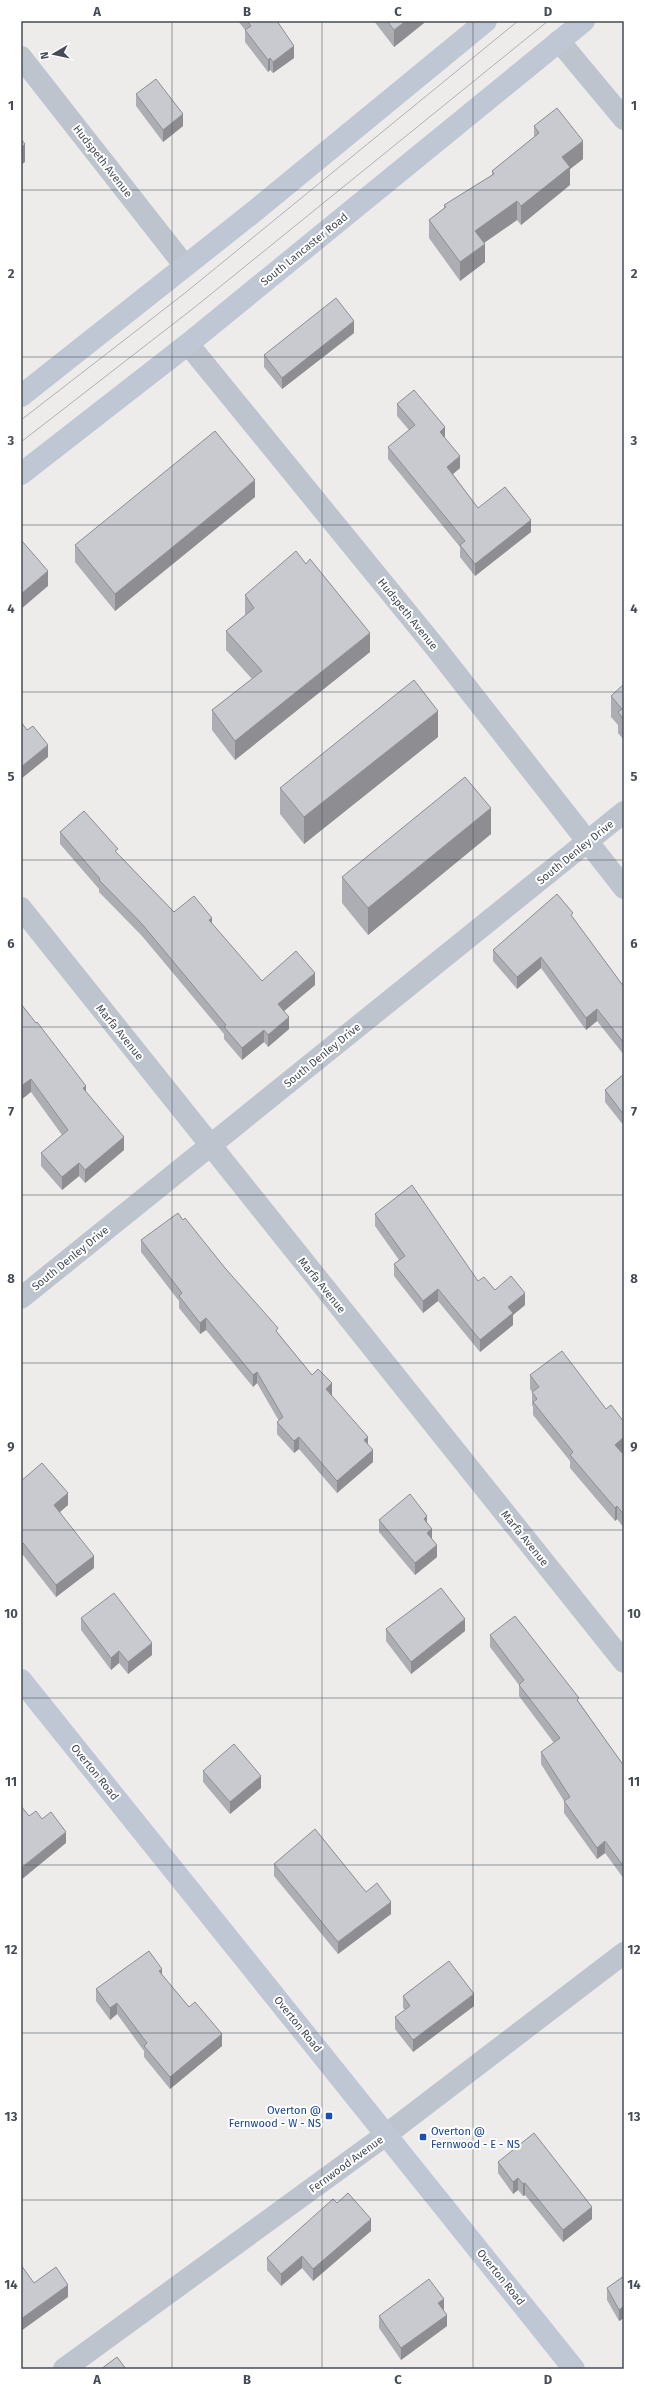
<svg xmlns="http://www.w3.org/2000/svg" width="645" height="2390" viewBox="0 0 645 2390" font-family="'Fira Sans',sans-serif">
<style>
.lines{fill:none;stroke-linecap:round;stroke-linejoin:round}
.street{stroke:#bdc4cd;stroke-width:22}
.secondary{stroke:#bfc6d4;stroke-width:22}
.tram{stroke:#aeb0b5;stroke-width:1}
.wall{fill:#adaeb3}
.shaded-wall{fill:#8d8d92}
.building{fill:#c9cad0;stroke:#8d8d92}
.grid{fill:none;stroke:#454c57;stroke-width:1;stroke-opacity:0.55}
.transit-dot{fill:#1a4fb4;stroke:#fff;stroke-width:1.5}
.labels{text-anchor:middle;stroke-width:4;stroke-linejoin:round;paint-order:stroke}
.street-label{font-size:11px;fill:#454c57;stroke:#fff}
.transit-label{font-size:11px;fill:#164399;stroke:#fff;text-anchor:end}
.neatline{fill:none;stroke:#454c57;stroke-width:1.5}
.grid-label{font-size:13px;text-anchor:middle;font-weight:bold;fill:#454c57}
</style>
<rect width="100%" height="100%" fill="#eeeceb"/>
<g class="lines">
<g class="street">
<path d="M559 41 624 119"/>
<path d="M21 57 185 266"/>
<path d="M188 344 435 647 624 888"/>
<path d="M21 908 624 1662"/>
<path d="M21 1298 624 812"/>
<path d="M64 2369 387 2134 624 1953"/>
</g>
<g class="secondary">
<path d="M21 396 251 214 486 21"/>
<path d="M21 474 188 344 584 21"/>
<path d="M21 1680 574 2369"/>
</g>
<g class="tram">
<path d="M21 420 185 293 518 21"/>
<path d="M21 442 195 307 548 21"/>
</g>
</g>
<g class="wall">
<path d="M238 21H277L294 58 273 73 270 70 268 72 245 42V30Z"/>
<path d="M374 21H424V23L394 47Z"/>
<path d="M136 94 183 126 163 142 136 106Z"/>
<path d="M534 126 583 159 570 169V185L521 225 517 220 484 243 485 262 460 281 429 238V220L444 208V205L492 175V171L534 137Z"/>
<path d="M354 333 282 389 264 367V355Z"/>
<path d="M397 404 445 438 460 468 453 474 478 508 531 532 475 576 460 557V547L388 459V447L409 430 397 416Z"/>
<path d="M255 497 115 611 75 562V545Z"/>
<path d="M245 595 370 652 235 760 212 730V710L252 679 226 650V631L245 615Z"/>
<path d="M624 684V740L618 733V725L611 717V696Z"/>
<path d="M438 737 304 844 280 814V788Z"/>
<path d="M60 832 118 854 174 912 212 924 262 981 315 985 284 1011 289 1029 268 1047 264 1042 242 1060 224 1039V1034L142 936 99 892V889L60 844Z"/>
<path d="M491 834 368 935 342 903V877Z"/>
<path d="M573 918 624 987V1055L597 1021 586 1030 541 968 517 989 493 961V950Z"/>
<path d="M21 1004 86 1092 124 1150 85 1183 79 1176 62 1190 41 1166V1153L62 1135 31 1092Z"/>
<path d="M624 1074V1133V1126L605 1102V1090Z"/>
<path d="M375 1214 478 1281 495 1290 525 1305 513 1315V1325L480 1352 438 1301 423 1313 394 1276V1264L399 1260 375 1226Z"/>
<path d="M183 1220 225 1268 312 1375 332 1395 331 1396 368 1445 373 1462 337 1493 299 1449 294 1453 277 1434V1422L279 1421 257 1383 253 1387 206 1330 200 1334 179 1308V1301L141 1252V1240Z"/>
<path d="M530 1375 606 1409 624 1422V1451L622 1452 624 1455V1528L617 1519 615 1521 570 1468V1461L533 1415V1407L532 1405V1392L530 1389Z"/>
<path d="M21 1481 68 1505 60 1512 94 1568 56 1597 23 1555Z"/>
<path d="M379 1520 427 1523 437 1557 415 1575 379 1532Z"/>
<path d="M81 1618 152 1655 128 1674 119 1663 111 1670 81 1630Z"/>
<path d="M386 1629 465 1631 411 1674 386 1641Z"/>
<path d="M490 1635 579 1702 624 1766V1879L605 1853 597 1859 564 1813V1801L541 1764V1752L554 1743 519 1696V1685L490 1647Z"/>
<path d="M203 1771 261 1788 230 1814 203 1782Z"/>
<path d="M274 1864 366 1892 391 1914 338 1954 274 1876Z"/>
<path d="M162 1975 222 2046 170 2089 144 2057V2051L117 2014 110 2020 96 2001V1989Z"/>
<path d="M403 1996 474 2006 413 2052 395 2029V2017L405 2010 403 2008Z"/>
<path d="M498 2162 592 2219 563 2242 525 2195 523 2196 518 2190 513 2194 498 2173Z"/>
<path d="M337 2203 371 2231 313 2281 302 2268 281 2286 267 2270V2258Z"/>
<path d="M624 2276V2318L619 2321 607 2300V2288Z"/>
<path d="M444 2311 447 2326 401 2360 379 2328V2316Z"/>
</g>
<g class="shaded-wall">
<path d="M406 21H424V23L394 47V30Z"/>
<path d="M294 46V58L273 73V62Z"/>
<path d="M270 58V70L268 72V60Z"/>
<path d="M183 114V126L163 142V130Z"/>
<path d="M583 141V159L570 169V185L521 225V206L562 157Z"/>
<path d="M25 144V162L21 165V148Z"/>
<path d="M517 201V220L475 249V231Z"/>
<path d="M485 244V262L460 281V262Z"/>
<path d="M354 321V333L282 389V378Z"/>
<path d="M445 427V439L440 432Z"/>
<path d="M460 456V468L447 479V467Z"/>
<path d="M255 480V497L115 611V594Z"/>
<path d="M531 520V532L475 576V564Z"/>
<path d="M48 571V586L21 609V594Z"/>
<path d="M370 633V652L235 760V741Z"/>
<path d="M438 711V737L304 844V817Z"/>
<path d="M48 745V757L21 779V767Z"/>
<path d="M491 808V834L368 935V908Z"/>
<path d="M212 918V930L209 920Z"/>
<path d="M541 957V968L517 989V977Z"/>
<path d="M315 973V985L278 1016V1004Z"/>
<path d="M597 1009V1021L586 1030V1018Z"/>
<path d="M289 1017V1029L268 1047V1035Z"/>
<path d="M264 1030V1042L242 1060V1048Z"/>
<path d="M31 1079V1092L21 1100V1086Z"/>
<path d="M86 1086V1099L83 1088Z"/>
<path d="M124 1137V1150L85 1183V1170Z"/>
<path d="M79 1163V1176L62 1190V1177Z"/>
<path d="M438 1289V1301L423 1313V1301Z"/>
<path d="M525 1293V1305L513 1315V1325L480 1352V1340L508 1307Z"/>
<path d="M206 1318V1330L200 1334V1323Z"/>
<path d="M257 1372V1383L253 1387V1375Z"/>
<path d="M332 1383V1395L326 1401V1389Z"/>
<path d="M299 1437V1449L294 1453V1441Z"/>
<path d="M368 1437V1449L364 1440Z"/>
<path d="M624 1437V1451L615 1458V1445Z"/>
<path d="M373 1450V1462L337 1493V1481Z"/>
<path d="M68 1493V1505L54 1517V1505Z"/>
<path d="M617 1506V1519L615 1521V1508Z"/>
<path d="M427 1516V1528L424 1519Z"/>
<path d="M432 1529V1540L427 1533Z"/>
<path d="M23 1543V1555L21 1557V1545Z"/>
<path d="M437 1545V1557L415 1575V1563Z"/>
<path d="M94 1556V1568L56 1597V1585Z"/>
<path d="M465 1619V1631L411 1674V1662Z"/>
<path d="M152 1643V1655L128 1674V1662Z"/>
<path d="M119 1651V1663L111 1670V1658Z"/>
<path d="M261 1776V1788L230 1814V1802Z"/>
<path d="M66 1832V1843L21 1880V1868Z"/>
<path d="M605 1841V1853L597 1859V1848Z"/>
<path d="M391 1902V1914L338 1954V1942Z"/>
<path d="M162 1969V1981L159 1971Z"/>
<path d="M474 1994V2006L413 2052V2040Z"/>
<path d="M117 2003V2014L110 2020V2008Z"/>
<path d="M222 2034V2046L170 2089V2077Z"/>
<path d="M518 2178V2190L513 2194V2182Z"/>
<path d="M525 2183V2195L523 2196V2184Z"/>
<path d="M592 2207V2219L563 2242V2230Z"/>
<path d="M371 2219V2231L313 2281V2269Z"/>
<path d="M302 2256V2268L281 2286V2274Z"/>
<path d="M68 2285V2297L21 2331V2319Z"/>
<path d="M444 2299V2311L438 2303Z"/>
<path d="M624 2306V2318L619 2321V2310Z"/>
<path d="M447 2315V2326L401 2360V2348Z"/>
</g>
<g class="building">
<path d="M247 21H277L294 46 273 62 270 58 268 60 245 30 251 26Z"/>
<path d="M387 21H406L394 30Z"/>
<path d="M156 79 183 114 163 130 136 94Z"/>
<path d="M557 108 583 141 562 157 570 167 521 206 517 201 475 231 485 244 460 262 429 220 446 207 444 205 494 174 492 171 539 133 534 126Z"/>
<path d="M21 139 25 144 21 148Z"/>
<path d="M336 298 354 321 282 378 264 355Z"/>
<path d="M414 390 445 427 440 432 460 456 447 467 478 508 505 487 531 520 475 564 460 545 465 541 388 447 415 425 397 404Z"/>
<path d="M215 431 255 480 115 594 75 545Z"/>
<path d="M22 541 48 571 21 594V542Z"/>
<path d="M296 551 306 564 310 559 370 633 235 741 212 710 262 671 226 631 254 608 245 595Z"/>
<path d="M414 680 438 711 304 817 280 788Z"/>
<path d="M624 684V720L618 712 622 709 611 696Z"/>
<path d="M21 722 27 730 33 726 48 745 21 767Z"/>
<path d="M465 777 491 808 368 908 342 877Z"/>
<path d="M84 811 118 849 115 851 174 912 194 896 212 918 209 920 262 981 296 951 315 973 278 1004 289 1017 268 1035 264 1030 242 1048 224 1027 226 1025 142 924 99 880 100 879 60 832Z"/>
<path d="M557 894 573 913 571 915 624 987V1043L597 1009 586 1018 541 957 517 977 493 950Z"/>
<path d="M21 1004 36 1023 37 1022 86 1086 83 1088 124 1137 85 1170 79 1163 62 1177 41 1153 68 1130 31 1079 21 1086Z"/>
<path d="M624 1074V1115L605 1090Z"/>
<path d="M412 1185 478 1281 484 1277 495 1290 511 1276 525 1293 508 1307 513 1313 480 1340 438 1289 423 1301 394 1264 405 1256 375 1214Z"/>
<path d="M178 1213 183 1220 185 1218 225 1268 278 1328 276 1331 312 1375 318 1369 332 1383 326 1389 368 1437 364 1440 373 1450 337 1481 299 1437 294 1441 277 1422 283 1417 257 1372 253 1375 206 1318 200 1323 179 1296 182 1293 141 1240Z"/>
<path d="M562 1351 606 1409 611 1405 624 1422V1437L615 1445 624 1455V1515L617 1506 615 1508 570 1455 573 1452 533 1402 537 1399 532 1392 539 1387 530 1375Z"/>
<path d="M42 1463 68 1493 54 1505 94 1556 56 1585 23 1543 21 1545V1481Z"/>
<path d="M410 1494 427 1516 424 1519 432 1529 427 1533 437 1545 415 1563 379 1520Z"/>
<path d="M441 1588 465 1619 411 1662 386 1629Z"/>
<path d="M114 1593 152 1643 128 1662 119 1651 111 1658 81 1618Z"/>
<path d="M515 1616 579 1698 577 1700 624 1766V1867L605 1841 597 1848 564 1801 570 1797 541 1752 560 1738 519 1685 524 1680 490 1635Z"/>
<path d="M234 1744 261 1776 230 1802 203 1771Z"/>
<path d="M21 1806 29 1816 36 1811 42 1819 51 1812 66 1832 21 1868Z"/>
<path d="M315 1829 366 1892 377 1883 391 1902 338 1942 274 1864Z"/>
<path d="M149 1951 162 1969 159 1971 189 2007 195 2002 222 2034 170 2077 144 2046 147 2043 117 2003 110 2008 96 1989Z"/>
<path d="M449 1961 474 1994 413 2040 395 2017 410 2006 403 1996Z"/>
<path d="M534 2133 592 2207 563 2230 525 2183 523 2184 518 2178 513 2182 498 2162Z"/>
<path d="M348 2193 371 2219 313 2269 302 2256 281 2274 267 2258 333 2199 337 2203Z"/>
<path d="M21 2265 34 2283 56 2267 68 2285 21 2319Z"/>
<path d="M624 2276V2306L619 2310 607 2288Z"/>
<path d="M429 2279 444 2299 438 2303 447 2315 401 2348 379 2316Z"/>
<path d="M117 2357 126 2369H101Z"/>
</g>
<path class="grid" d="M172 21V2369M322 21V2369M473 21V2369M21 190H624M21 357H624M21 525H624M21 692H624M21 860H624M21 1027H624M21 1195H624M21 1363H624M21 1530H624M21 1698H624M21 1865H624M21 2033H624M21 2200H624"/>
<g class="transit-dot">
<rect x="325" y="2112" width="8" height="8" rx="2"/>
<rect x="419" y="2133" width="8" height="8" rx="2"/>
</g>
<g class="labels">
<g class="street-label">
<text transform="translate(103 161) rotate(52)" y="4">Hudspeth Avenue</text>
<text transform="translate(304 249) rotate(-39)" y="4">South Lancaster Road</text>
<text transform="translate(408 614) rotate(51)" y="4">Hudspeth Avenue</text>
<text transform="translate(575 852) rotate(-39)" y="4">South Denley Drive</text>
<text transform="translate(120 1032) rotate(51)" y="4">Marfa Avenue</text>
<text transform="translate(322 1055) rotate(-39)" y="4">South Denley Drive</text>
<text transform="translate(70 1258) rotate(-39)" y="4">South Denley Drive</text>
<text transform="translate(322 1285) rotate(51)" y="4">Marfa Avenue</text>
<text transform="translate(525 1538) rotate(51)" y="4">Marfa Avenue</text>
<text transform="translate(95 1772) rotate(51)" y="4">Overton Road</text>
<text transform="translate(298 2024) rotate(51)" y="4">Overton Road</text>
<text transform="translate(346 2164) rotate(-36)" y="4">Fernwood Avenue</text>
<text transform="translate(501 2277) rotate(51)" y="4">Overton Road</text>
</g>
<g class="transit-label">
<text x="321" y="2114">Overton @<tspan x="321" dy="13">Fernwood - W - NS</tspan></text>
<text x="431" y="2135" text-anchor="start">Overton @<tspan x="431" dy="13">Fernwood - E - NS</tspan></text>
</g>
</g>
<rect width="645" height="2390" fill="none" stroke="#ffffff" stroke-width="44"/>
<g transform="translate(54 54) rotate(261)" stroke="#ffffff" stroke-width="3" paint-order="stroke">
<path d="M0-3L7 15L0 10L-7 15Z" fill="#454c57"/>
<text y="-6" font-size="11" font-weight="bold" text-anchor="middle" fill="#454c57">N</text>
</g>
<rect x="22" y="22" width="601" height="2346" class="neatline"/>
<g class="grid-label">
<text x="97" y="16">A</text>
<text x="247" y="16">B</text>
<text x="398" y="16">C</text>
<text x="548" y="16">D</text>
<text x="11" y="110">1</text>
<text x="634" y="110">1</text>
<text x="11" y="278">2</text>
<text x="634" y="278">2</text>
<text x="11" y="445">3</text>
<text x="634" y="445">3</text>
<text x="11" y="613">4</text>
<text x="634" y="613">4</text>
<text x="11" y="781">5</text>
<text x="634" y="781">5</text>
<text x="11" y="948">6</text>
<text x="634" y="948">6</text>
<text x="11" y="1116">7</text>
<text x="634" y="1116">7</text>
<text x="11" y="1283">8</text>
<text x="634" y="1283">8</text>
<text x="11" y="1451">9</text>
<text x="634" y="1451">9</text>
<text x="11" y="1618">10</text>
<text x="634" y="1618">10</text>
<text x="11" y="1786">11</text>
<text x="634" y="1786">11</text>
<text x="11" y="1954">12</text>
<text x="634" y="1954">12</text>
<text x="11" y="2121">13</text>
<text x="634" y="2121">13</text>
<text x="11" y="2289">14</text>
<text x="634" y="2289">14</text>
<text x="97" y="2384">A</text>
<text x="247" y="2384">B</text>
<text x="398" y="2384">C</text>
<text x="548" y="2384">D</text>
</g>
</svg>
